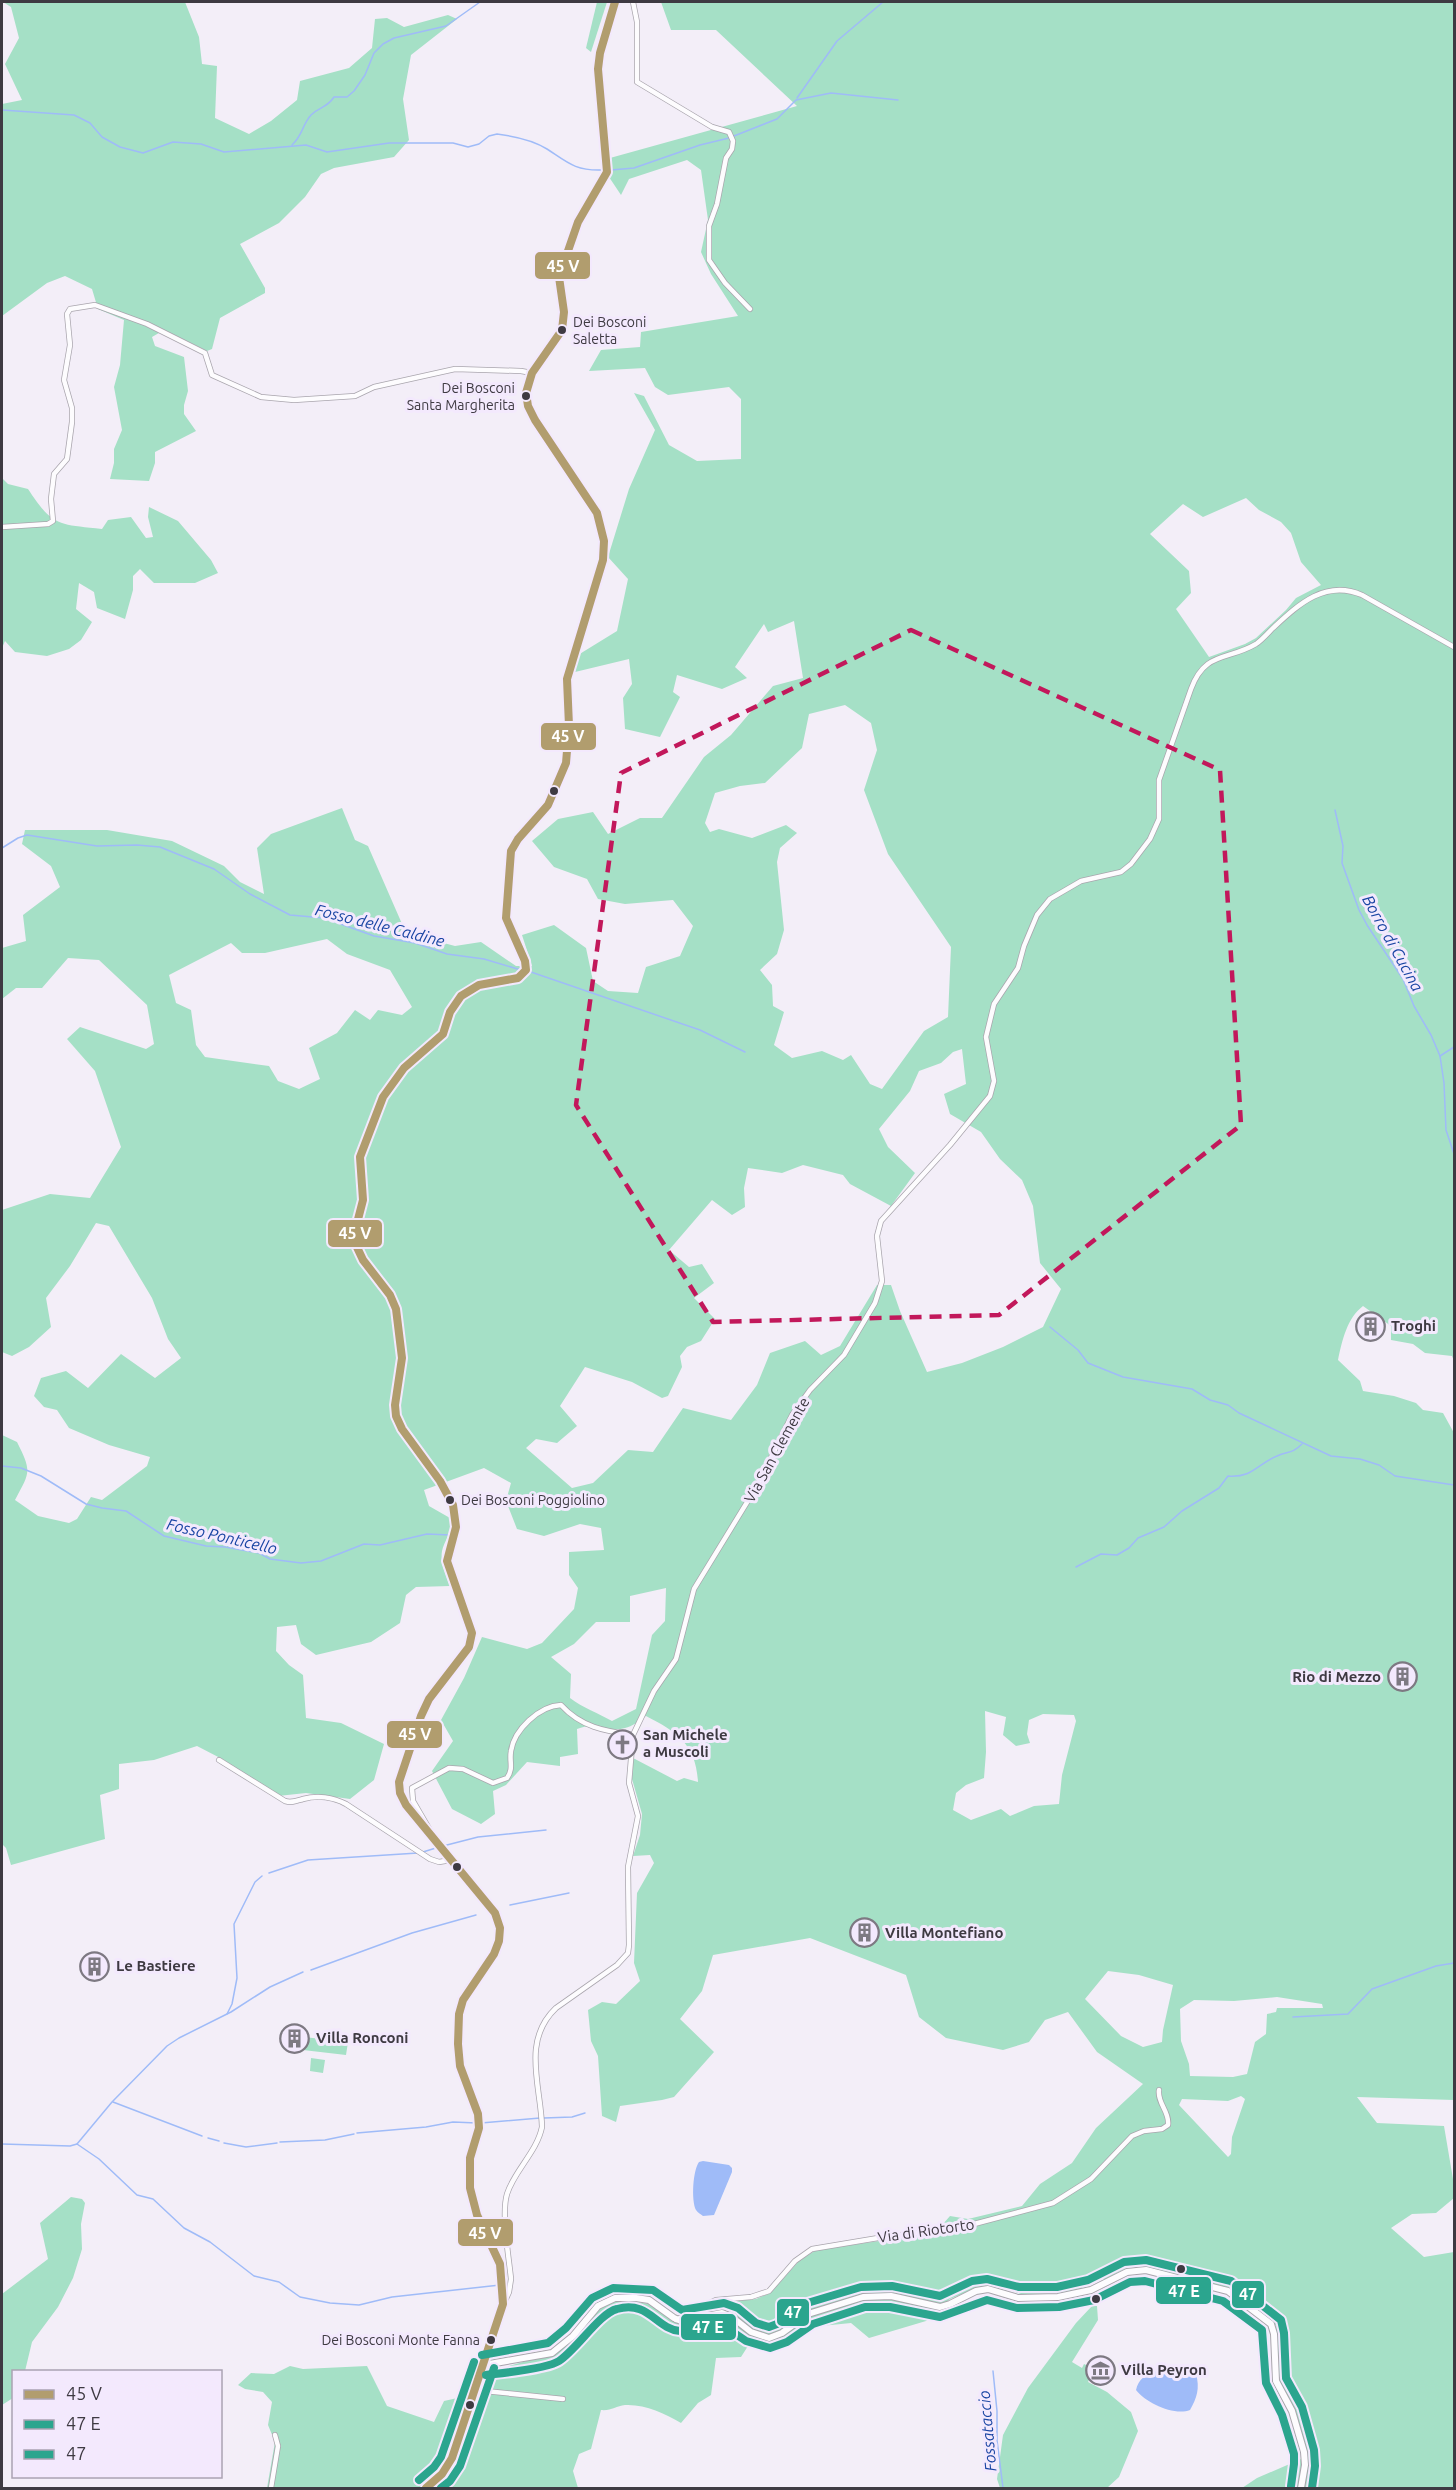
<svg xmlns="http://www.w3.org/2000/svg" width="1456" height="2490" viewBox="0 0 1456 2490" font-family="Ubuntu,sans-serif">
<style>
.green{fill:#a5e0c6;fill-rule:evenodd}
.water{fill:#9fbbf8}
.lines{fill:none;stroke-linecap:round;stroke-linejoin:round}
.stream{stroke:#9fbbf8;stroke-width:1.5}
.street-casing{stroke:#a9a5ad;stroke-width:6}
.secondary-casing{stroke:#a9a5ad;stroke-width:8}
.street{stroke:#fdfcfe;stroke-width:4.5}
.secondary{stroke:#fdfcfe;stroke-width:6}
.bus-1-casing{stroke:#f3e9fd;stroke-width:12}
.bus-2-casing{stroke:#f3e9fd;stroke-width:12}
.bus-3-casing{stroke:#f3e9fd;stroke-width:12}
.bus-1{stroke:#b19d6e;stroke-width:8}
.bus-2{stroke:#2ba58e;stroke-width:8}
.bus-3{stroke:#2ba58e;stroke-width:8}
.marked{fill:none;stroke:#c2185b;stroke-width:4.5;stroke-dasharray:12 8;stroke-linejoin:round}
.bus-dot{fill:#3e3a42;stroke:#f3e9fd;stroke-width:2}
.labels{text-anchor:middle;stroke-width:6;stroke-linejoin:round;paint-order:stroke}
.bus-label{font-size:14px;fill:#3e3a42;stroke:#f3e9fd;text-anchor:start}
.poi-label{font-size:15px;font-weight:bold;fill:#3e3a42;stroke:#f3e9fd;text-anchor:start}
.street-label{font-size:15px;fill:#3e3a42;stroke:#f3e9fd}
.water-label{font-size:16px;font-style:italic;fill:#1945a3;stroke:#f3e9fd}
.line-badge{stroke:#f3e9fd;stroke-width:2}
.badge-label{font-size:16px;text-anchor:middle;font-weight:bold;fill:#fff}
</style>
<rect width="100%" height="100%" fill="#f3eef8"/>
<g class="green">
<path d="M3 2H185L199 37 202 64 217 66 215 118 249 134 271 121 297 100 300 81 349 68 372 48 375 19 387 18 404 27 448 15 457 19 411 55 403 99 409 140 394 157 334 168 321 174 305 197 279 223 240 244 265 288V293L220 318 212 349 207 351 164 330 152 337 155 346 184 357 188 391 184 405V414L196 431 155 452V463L149 481 110 479 114 463V449L122 430 114 387 120 365 124 320 98 309 92 289 65 276 47 283 2 316V104L22 100 5 64 19 38 11 7Z"/>
<path d="M597 2H607L591 52 586 48Z"/>
<path d="M661 2H1454V1361L1452 1356 1425 1353 1413 1344 1391 1340V1326L1363 1306C1347 1318 1342 1341 1338 1360L1360 1381 1363 1391 1394 1396 1416 1403 1423 1410 1443 1413 1454 1433V2100L1357 2097 1377 2123 1444 2126 1454 2185V2198L1436 2213 1412 2214 1391 2228 1424 2257 1454 2252V2488H1242L1257 2478 1308 2456 1294 2407 1280 2382 1276 2326 1272 2320 1230 2288 1139 2265 1127 2267 1106 2279H1093L1079 2290 1057 2293 1021 2294 1002 2287H979L950 2299 926 2321 869 2338 851 2323 821 2326 774 2348 748 2346 741 2357 716 2358 711 2395 698 2403 681 2423C664 2413 645 2404 625 2405 616 2406 611 2411 601 2410L591 2449 579 2454 573 2471 578 2488H267L275 2442 268 2425 272 2402 263 2392 245 2389 238 2385 251 2373 274 2374 290 2366 303 2369 367 2366 387 2406 434 2422 444 2401 462 2397 472 2384 496 2379 509 2366 551 2354 600 2307 617 2300 651 2304 672 2320 682 2324H688L718 2315 728 2317 734 2301 756 2299 770 2293 799 2261 816 2250 935 2233 950 2216 968 2219 1022 2206 1040 2184 1072 2163 1096 2128 1143 2084 1097 2052 1068 2012 1045 2020 1029 2042 1003 2050 946 2038 919 2017 906 1975 810 1938 713 1955 702 1991 680 2019 714 2052 674 2097 662 2100 620 2106 616 2122 602 2116 598 2056 591 2041 588 2010 602 2002 616 2004 640 1981 634 1963 637 1893 654 1863 650 1855 633 1856 640 1835 642 1814 632 1779 633 1758 677 1781 684 1778 698 1782C696 1744 677 1732 646 1716 640 1720 632 1727 625 1728 608 1733 597 1721 577 1729L578 1754 560 1757V1766L527 1762 506 1785 493 1791 495 1814 481 1824 452 1809 432 1771 453 1741 441 1720 464 1678 482 1637 527 1649 542 1643 574 1609 578 1588 569 1575V1552L604 1550 601 1528 580 1524 544 1536 517 1529 506 1501 511 1483 484 1468 424 1490 429 1506 450 1518C454 1532 445 1538 442 1551 440 1563 446 1575 450 1586L416 1587 406 1595 400 1623 371 1642 316 1655 301 1644 296 1625 277 1627 276 1651 289 1665 303 1675 306 1718 341 1723 384 1744 374 1780 350 1799 306 1793 278 1796 224 1760 197 1746 154 1760 119 1764V1789L100 1795 105 1839 11 1865 6 1848 2 1844V1435L17 1442C32 1472 30 1472 15 1500L38 1516 69 1523 77 1519 91 1497 102 1500 147 1466 150 1457 109 1445 69 1428 57 1410 44 1407 34 1396 41 1378 66 1371 88 1388 121 1354 155 1378 181 1358 168 1339 152 1298 109 1226 96 1223 70 1266 46 1298 51 1327 29 1347 12 1356 2 1352V1210L50 1194 90 1198 121 1147 95 1071 67 1039 80 1027 146 1049 154 1044 147 1005 99 960 68 958 42 988H16L2 999V948L26 941 23 915 60 887 51 866 22 844 25 830H107L172 841 224 866 240 882 264 894 257 848 271 834 342 808 355 840 368 846 406 933 455 946 481 942 516 966H532L522 935 554 925 586 948 593 981 608 991 638 993 646 967 680 956 693 926 673 900 625 904 598 899 587 879 554 867 532 841 558 819 593 812 608 834 640 818H662L704 757 731 735 773 686 803 678 794 621 768 632 764 624 735 667 747 678 722 689 677 675 673 692 680 697 660 737 625 729 623 698 632 684 629 659 575 672 578 655 617 631 628 579 608 557 629 489 655 430 634 393 644 396 669 445 697 461 741 459V399L729 387 668 395 655 387 645 368 589 371 601 350 640 347 641 332 738 316 711 274 701 252 708 220 701 170 687 160 629 179 621 195 609 177 610 158 797 106 716 30H671ZM1246 498 1259 510 1281 522 1291 533 1301 562 1321 585 1296 598 1286 610 1256 638 1245 644 1209 657 1176 609 1191 593 1189 571 1150 534 1183 504 1203 517ZM845 705 871 723 877 750 864 790 888 854 951 947 948 1017 924 1031 882 1089 870 1084 851 1055 843 1060 822 1051 792 1058 774 1045 784 1012 773 1006 772 985 760 970 777 954 784 930 777 862 780 848 797 833 786 825 752 838 719 829 710 832 705 823 715 793 740 786 765 783 802 748 809 714ZM327 939 347 954 390 970 412 1007 402 1015 378 1010 370 1020 355 1010 337 1033 309 1048 320 1079 299 1089 278 1081 269 1066 205 1057 196 1045 191 1010 176 1003 169 975 231 943 242 953H265ZM962 1049 966 1084 944 1094 950 1114 981 1132 1000 1159 1022 1180 1033 1206 1040 1263 1061 1289 1043 1327 1003 1347 962 1363 927 1372 900 1311 891 1285H877L840 1346 821 1355 805 1341 770 1353 757 1385 731 1420 683 1408 653 1452 628 1450 593 1483 572 1488 526 1448 536 1439 557 1443 577 1426 560 1406 585 1367 632 1382 662 1398 668 1396 682 1367 680 1356 687 1347 701 1341 715 1319 694 1298 714 1283 702 1264 689 1267 669 1250 712 1200 732 1215 745 1207 744 1188 748 1168 782 1173 803 1165 843 1175 850 1184 891 1206 915 1173 888 1147 879 1129 910 1091 919 1071 941 1063 953 1052ZM666 1588 665 1621 652 1635 636 1709 612 1721C598 1713 583 1708 570 1698L571 1674 551 1657 574 1644 596 1622H630V1596ZM985 1711 1006 1717 1003 1735 1016 1746 1030 1743 1027 1734 1029 1720 1043 1714 1074 1715 1076 1721 1062 1775 1059 1804 1034 1806 1010 1816 1001 1809 971 1820 953 1810 956 1793 966 1785 984 1778 986 1752ZM1108 1971 1139 1975 1173 1985 1163 2030 1162 2042 1143 2047 1121 2036 1085 1999ZM1277 1997 1322 2004 1323 2008H1277L1276 2012 1267 2014 1266 2034 1255 2042 1247 2074 1233 2077 1190 2076 1189 2064 1181 2041 1180 2009 1194 2000 1234 2001ZM1241 2096 1245 2099 1232 2137 1231 2154 1228 2157 1179 2105 1182 2099 1228 2101Z"/>
<path d="M2 478 8 484 28 489C53 527 58 524 102 529L108 520 131 517 146 538 153 537 148 517 149 507 178 521 211 560 218 573 195 583H154L140 569 133 576V590L125 619 97 608 94 592 79 583 76 609 92 622 81 640 69 649 47 656 15 652 5 641 2 648Z"/>
<path d="M304 2037 348 2042 346 2055 303 2050Z"/>
<path d="M311 2058 325 2060 323 2073 310 2071Z"/>
<path d="M71 2197 82 2199 85 2203 81 2224 82 2249 73 2278 58 2307 32 2342 25 2371 14 2372 13 2398 2 2405V2294L48 2259 40 2223Z"/>
<path d="M1092 2306H1097L1098 2320 1072 2362 1082 2368 1084 2364 1094 2369 1088 2382 1107 2392 1131 2412 1138 2431 1119 2477 1107 2488H1000L997 2479 1003 2435 1028 2388 1076 2323Z"/>
</g>
<g class="water">
<path d="M703 2161 729 2165 732 2168V2172L714 2215 703 2216C701 2214 698 2213 696 2210 691 2200 693 2170 699 2162Z"/>
<path d="M1182 2367 1196 2374C1200 2388 1197 2398 1190 2410 1174 2416 1146 2403 1136 2390 1141 2369 1164 2370 1182 2367Z"/>
</g>
<g class="lines">
<g class="stream">
<path d="M797 98 837 41 883 2"/>
<path d="M2 110 74 115 90 123 102 137 120 147 143 153 173 142 201 144 224 152 306 145 327 152 389 143H453L468 147 479 144 489 136 497 134C513 136 533 140 547 149 567 162 575 171 602 170"/>
<path d="M734 136 777 119 796 100 831 93 898 100"/>
<path d="M292 145C303 135 302 125 311 115 319 107 327 108 334 97H347L354 91 365 75 374 53 383 44 394 38 446 26 480 2"/>
<path d="M611 170 634 168 700 145 729 138"/>
<path d="M1335 810 1343 846 1342 863 1359 910 1367 925 1403 979 1414 1006 1431 1035 1440 1056 1444 1083 1446 1130 1454 1154"/>
<path d="M2 848 18 838 27 835 97 846 137 845 160 847 214 869 250 894 290 915 324 918 374 936 415 943 447 954 484 959 521 970"/>
<path d="M531 972 700 1030 745 1052"/>
<path d="M1440 1056 1454 1047"/>
<path d="M1050 1327 1078 1350 1088 1363 1123 1377 1192 1389 1210 1400 1228 1405 1239 1413 1331 1456 1360 1459 1379 1465 1395 1476 1454 1485"/>
<path d="M2 1466 21 1468 41 1476 86 1504 102 1508 126 1511 164 1536 206 1546 225 1547 259 1553 270 1559 301 1563 321 1561 364 1544 380 1545 427 1534 450 1535"/>
<path d="M1076 1567 1101 1554 1117 1555 1129 1548 1138 1538 1164 1527 1182 1511 1219 1488 1228 1476C1253 1478 1257 1464 1277 1456 1288 1451 1292 1454 1302 1444"/>
<path d="M443 1846 478 1837 546 1830"/>
<path d="M423 1852 439 1847"/>
<path d="M269 1873 308 1860 418 1853"/>
<path d="M510 1905 569 1893"/>
<path d="M311 1970 412 1933 476 1915"/>
<path d="M227 2014 232 2004 237 1978 234 1924 255 1882 262 1876"/>
<path d="M1293 2017 1348 2014 1372 1989 1436 1966 1454 1963"/>
<path d="M113 2102 202 2136"/>
<path d="M544 2118 572 2117 585 2113"/>
<path d="M481 2123 540 2118"/>
<path d="M357 2133 426 2127 453 2122 477 2123"/>
<path d="M208 2138 219 2141"/>
<path d="M280 2142 325 2140 354 2134"/>
<path d="M224 2143 246 2147 277 2143"/>
<path d="M2 2144 70 2146 77 2144 112 2102 167 2046 179 2038 231 2012 270 1987 303 1972"/>
<path d="M77 2144 99 2159 137 2195 153 2199 184 2228 210 2242 254 2276 279 2282 300 2297 330 2303 359 2305 392 2297 500 2285"/>
<path d="M993 2371 997 2411V2440L1003 2488"/>
</g>
<defs>
<g id="street">
<path d="M633 2 637 22V82L712 127 729 132 733 141 732 149 726 158 717 204 709 226V260L725 283 750 309"/>
<path d="M2 527 48 524 53 521 51 499 54 474 67 459 72 422V408L64 380 70 345 67 314 70 309 95 305 147 324 205 353 212 375 261 397 294 400 355 396 374 387 455 369 521 371 532 373"/>
<path d="M219 1760 285 1801C292 1803 296 1801 303 1799 317 1795 333 1797 346 1804L430 1859 439 1862 451 1860"/>
<path d="M431 1832 413 1801 412 1788 449 1768 463 1769 493 1783 507 1778C514 1768 509 1762 511 1751 514 1730 539 1706 561 1705 581 1727 604 1731 633 1735"/>
<path d="M504 2303 509 2292 511 2279C509 2258 501 2214 507 2194 514 2171 537 2152 542 2127 541 2086 521 2041 556 2008L617 1965 628 1953 629 1945 628 1867 638 1816 629 1783 633 1735 654 1691 676 1659 694 1589 757 1486 792 1415 810 1390 844 1355 875 1303 882 1281 877 1236 881 1221 950 1145 990 1096 994 1081 986 1037 994 1004 1018 968 1024 946 1037 915 1050 899 1081 881 1121 872 1131 864 1150 839 1159 819V780L1191 689C1205 651 1227 661 1256 644 1262 640 1268 633 1273 628 1298 605 1325 579 1362 595L1454 647"/>
<path d="M676 2320 716 2300 751 2297 769 2291 795 2261 812 2249 884 2237 959 2228 1053 2203 1091 2179 1132 2136 1144 2131 1162 2129 1168 2125C1170 2112 1157 2103 1159 2090"/>
<path d="M475 2390 563 2399"/>
<path d="M271 2488 278 2446 275 2435"/>
</g>
<g id="secondary">
<path d="M484 2365 552 2353 573 2336 598 2306 615 2298H636L649 2300 674 2318 681 2321 722 2313 732 2317 751 2332 769 2338 782 2333 808 2314 863 2297 891 2296 940 2307 950 2304 976 2291 988 2289 1018 2298 1058 2297 1091 2290 1127 2272 1146 2270 1228 2291 1271 2324 1274 2334 1276 2381 1292 2411 1304 2452 1305 2465 1301 2488"/>
<path d="M426 2488 442 2474 452 2458 503 2304C504 2286 504 2268 495 2251 489 2237 479 2224 475 2210 470 2192 466 2169 471 2151 474 2141 480 2131 479 2120 479 2104 467 2089 462 2073 455 2055 458 2034 459 2014 463 1975 517 1956 495 1913L406 1805 400 1793 399 1782 421 1716 429 1699 469 1647 472 1633 447 1561 456 1527 453 1505 440 1481 402 1429 396 1416 395 1405 402 1358 396 1309 390 1295 363 1260 355 1243V1231L363 1200 360 1157 383 1097 404 1068 443 1034 450 1012 461 996 479 985 518 978 526 970 525 961 506 918 511 851 518 839 548 805 566 763 569 726 567 679 603 560 604 541 597 513 535 420 528 406 526 393 532 373 562 330 564 312 559 288V277L578 222 607 172 598 69 600 53 615 2"/>
</g>
</defs>
<use href="#street" class="street-casing"/>
<use href="#secondary" class="secondary-casing"/>
<use href="#street" class="street"/>
<use href="#secondary" class="secondary"/>
<defs>
<path id="bus-1" d="M426 2488 442 2474 452 2458 503 2304 500 2264 477 2215 470 2188V2158L479 2128 478 2114 460 2066 458 2044 459 2014 463 2000 494 1954 499 1941 500 1928 495 1913 406 1805 400 1793 399 1782 421 1716 429 1699 469 1647 472 1633 447 1561 456 1527 453 1505 440 1481 402 1429 396 1416 395 1405 402 1358 396 1309 390 1295 363 1260 355 1243V1231L363 1200 360 1157 383 1097 404 1068 443 1034 450 1012 461 996 479 985 518 978 526 970 525 961 506 918 511 851 518 839 548 805 566 763 569 726 567 679 603 560 604 541 597 513 535 420 528 406 526 393 532 373 562 330 564 312 559 277 578 222 607 172 598 69 600 53 615 2"/>
<g id="bus-2">
<path d="M486 2375C502 2373 547 2369 559 2361 577 2349 600 2313 617 2309 649 2300 656 2329 680 2331 692 2333 709 2326 721 2324L746 2341 770 2348 787 2342 813 2324 865 2307H890L940 2317 987 2300 1017 2308 1059 2307 1094 2300 1130 2282 1145 2281 1223 2301 1262 2330 1266 2383 1282 2415 1294 2454V2464L1291 2486"/>
<path d="M441 2488 450 2481 460 2466 494 2368"/>
</g>
<g id="bus-3">
<path d="M482 2355 548 2343 566 2328 592 2298 613 2288 653 2290 682 2310 724 2303 738 2308 756 2323 769 2327 777 2324 804 2304 861 2287 892 2286 940 2296 972 2281 987 2279 1019 2287H1057L1088 2280 1124 2262 1146 2260 1231 2281 1281 2320 1284 2333 1286 2378 1302 2407 1314 2450 1315 2466 1312 2488"/>
<path d="M419 2480 434 2467 441 2457 474 2362"/>
</g>
</defs>
<use href="#bus-1" class="bus-1-casing"/>
<use href="#bus-2" class="bus-2-casing"/>
<use href="#bus-3" class="bus-3-casing"/>
<use href="#bus-1" class="bus-1"/>
<use href="#bus-2" class="bus-2"/>
<use href="#bus-3" class="bus-3"/>
</g>
<path class="marked" d="M911 630 1220 770 1241 1125 999 1315 713 1322 576 1105 621 773Z"/>
<defs>
<symbol id="building-ring" viewBox="-11 -11 22 22"><circle r="9.5" fill="#f3e9fd" stroke="#7d7982" stroke-width="1.5"/><path d="M-4-6H4V6H1V3H-1V6H-4ZM-2.5-4.3h1.7v1.8h-1.7ZM.8-4.3h1.7v1.8H.8ZM-2.5-1h1.7V.8h-1.7ZM.8-1h1.7V.8H.8Z" fill="#7d7982"/></symbol>
<symbol id="church-ring" viewBox="-11 -11 22 22"><circle r="9.5" fill="#f3e9fd" stroke="#7d7982" stroke-width="1.5"/><path d="M-1.2-6h2.4v3.5h3.3v2.4h-3.3V6h-2.4V-.1h-3.3v-2.4h3.3Z" fill="#7d7982"/></symbol>
<symbol id="museum-ring" viewBox="-11 -11 22 22"><circle r="9.5" fill="#f3e9fd" stroke="#7d7982" stroke-width="1.5"/><path d="M0-6L6-3V-2H-6V-3ZM-5-1h2V3h-2ZM-1-1h2V3h-2ZM3-1h2V3H3ZM-6 4H6V6H-6Z" fill="#7d7982"/></symbol>
</defs>
<g fill-rule="evenodd">
<use href="#building-ring" x="1354" y="1310" width="33" height="33"/>
<use href="#building-ring" x="1386" y="1660" width="33" height="33"/>
<use href="#church-ring" x="606" y="1728" width="33" height="33"/>
<use href="#building-ring" x="848" y="1916" width="33" height="33"/>
<use href="#building-ring" x="78" y="1950" width="33" height="33"/>
<use href="#building-ring" x="278" y="2022" width="33" height="33"/>
<use href="#museum-ring" x="1084" y="2354" width="33" height="33"/>
</g>
<g class="bus-dot">
<circle cx="562" cy="330" r="5"/>
<circle cx="526" cy="396" r="5"/>
<circle cx="554" cy="791" r="5"/>
<circle cx="450" cy="1500" r="5"/>
<circle cx="457" cy="1867" r="5"/>
<circle cx="1181" cy="2269" r="5"/>
<circle cx="1096" cy="2299" r="5"/>
<circle cx="491" cy="2340" r="5"/>
<circle cx="470" cy="2405" r="5"/>
</g>
<g class="labels">
<g class="bus-label">
<text x="573" y="327">Dei Bosconi<tspan x="573" dy="17">Saletta</tspan></text>
<text x="515" y="393" text-anchor="end">Dei Bosconi<tspan x="515" dy="17">Santa Margherita</tspan></text>
<text x="461" y="1505">Dei Bosconi Poggiolino</text>
<text x="480" y="2345" text-anchor="end">Dei Bosconi Monte Fanna</text>
</g>
<g class="poi-label">
<text x="1391" y="1331">Troghi</text>
<text x="1381" y="1682" text-anchor="end">Rio di Mezzo</text>
<text x="643" y="1740">San Michele<tspan x="643" dy="17">a Muscoli</tspan></text>
<text x="885" y="1938">Villa Montefiano</text>
<text x="116" y="1971">Le Bastiere</text>
<text x="316" y="2043">Villa Ronconi</text>
<text x="1121" y="2375">Villa Peyron</text>
</g>
<g class="street-label">
<text transform="translate(777 1450) rotate(-61)" y="5">Via San Clemente</text>
<text transform="translate(926 2231) rotate(-8)" y="5">Via di Riotorto</text>
</g>
<g class="water-label">
<text transform="translate(380 925) rotate(14)" y="6">Fosso delle Caldine</text>
<text transform="translate(1393 943) rotate(61)" y="6">Borro di Cucina</text>
<text transform="translate(222 1536) rotate(13)" y="6">Fosso Ponticello</text>
<text transform="translate(987 2431) rotate(-95)" y="6">Fossataccio</text>
</g>
</g>
<g class="line-badge">
<rect x="534" y="251" width="57" height="29" rx="6" fill="#b19d6e"/>
<rect x="540" y="722" width="57" height="29" rx="6" fill="#b19d6e"/>
<rect x="327" y="1219" width="56" height="29" rx="6" fill="#b19d6e"/>
<rect x="386" y="1720" width="57" height="29" rx="6" fill="#b19d6e"/>
<rect x="457" y="2218" width="57" height="29" rx="6" fill="#b19d6e"/>
<rect x="1155" y="2276" width="57" height="29" rx="6" fill="#2ba58e"/>
<rect x="1231" y="2280" width="34" height="29" rx="6" fill="#2ba58e"/>
<rect x="776" y="2298" width="34" height="29" rx="6" fill="#2ba58e"/>
<rect x="680" y="2313" width="57" height="28" rx="6" fill="#2ba58e"/>
</g>
<g class="badge-label">
<text x="563" y="272">45 V</text>
<text x="568" y="742">45 V</text>
<text x="355" y="1239">45 V</text>
<text x="415" y="1740">45 V</text>
<text x="485" y="2239">45 V</text>
<text x="1184" y="2297">47 E</text>
<text x="1248" y="2300">47</text>
<text x="793" y="2318">47</text>
<text x="708" y="2333">47 E</text>
</g>
<rect width="1456" height="2490" fill="none" stroke="#3e3a42" stroke-width="6"/>
<rect x="12" y="2370" width="210" height="108" fill="#f3e9fd" stroke="#aba3b2" stroke-width="1.5"/>
<rect x="24" y="2390" width="30" height="9" fill="#b19d6e" stroke="#aba3b2" stroke-width="1.5"/>
<text x="66" y="2400" font-size="18" fill="#3e3a42">45 V</text>
<rect x="24" y="2420" width="30" height="9" fill="#2ba58e" stroke="#aba3b2" stroke-width="1.5"/>
<text x="66" y="2430" font-size="18" fill="#3e3a42">47 E</text>
<rect x="24" y="2450" width="30" height="9" fill="#2ba58e" stroke="#aba3b2" stroke-width="1.5"/>
<text x="66" y="2460" font-size="18" fill="#3e3a42">47</text>
</svg>
